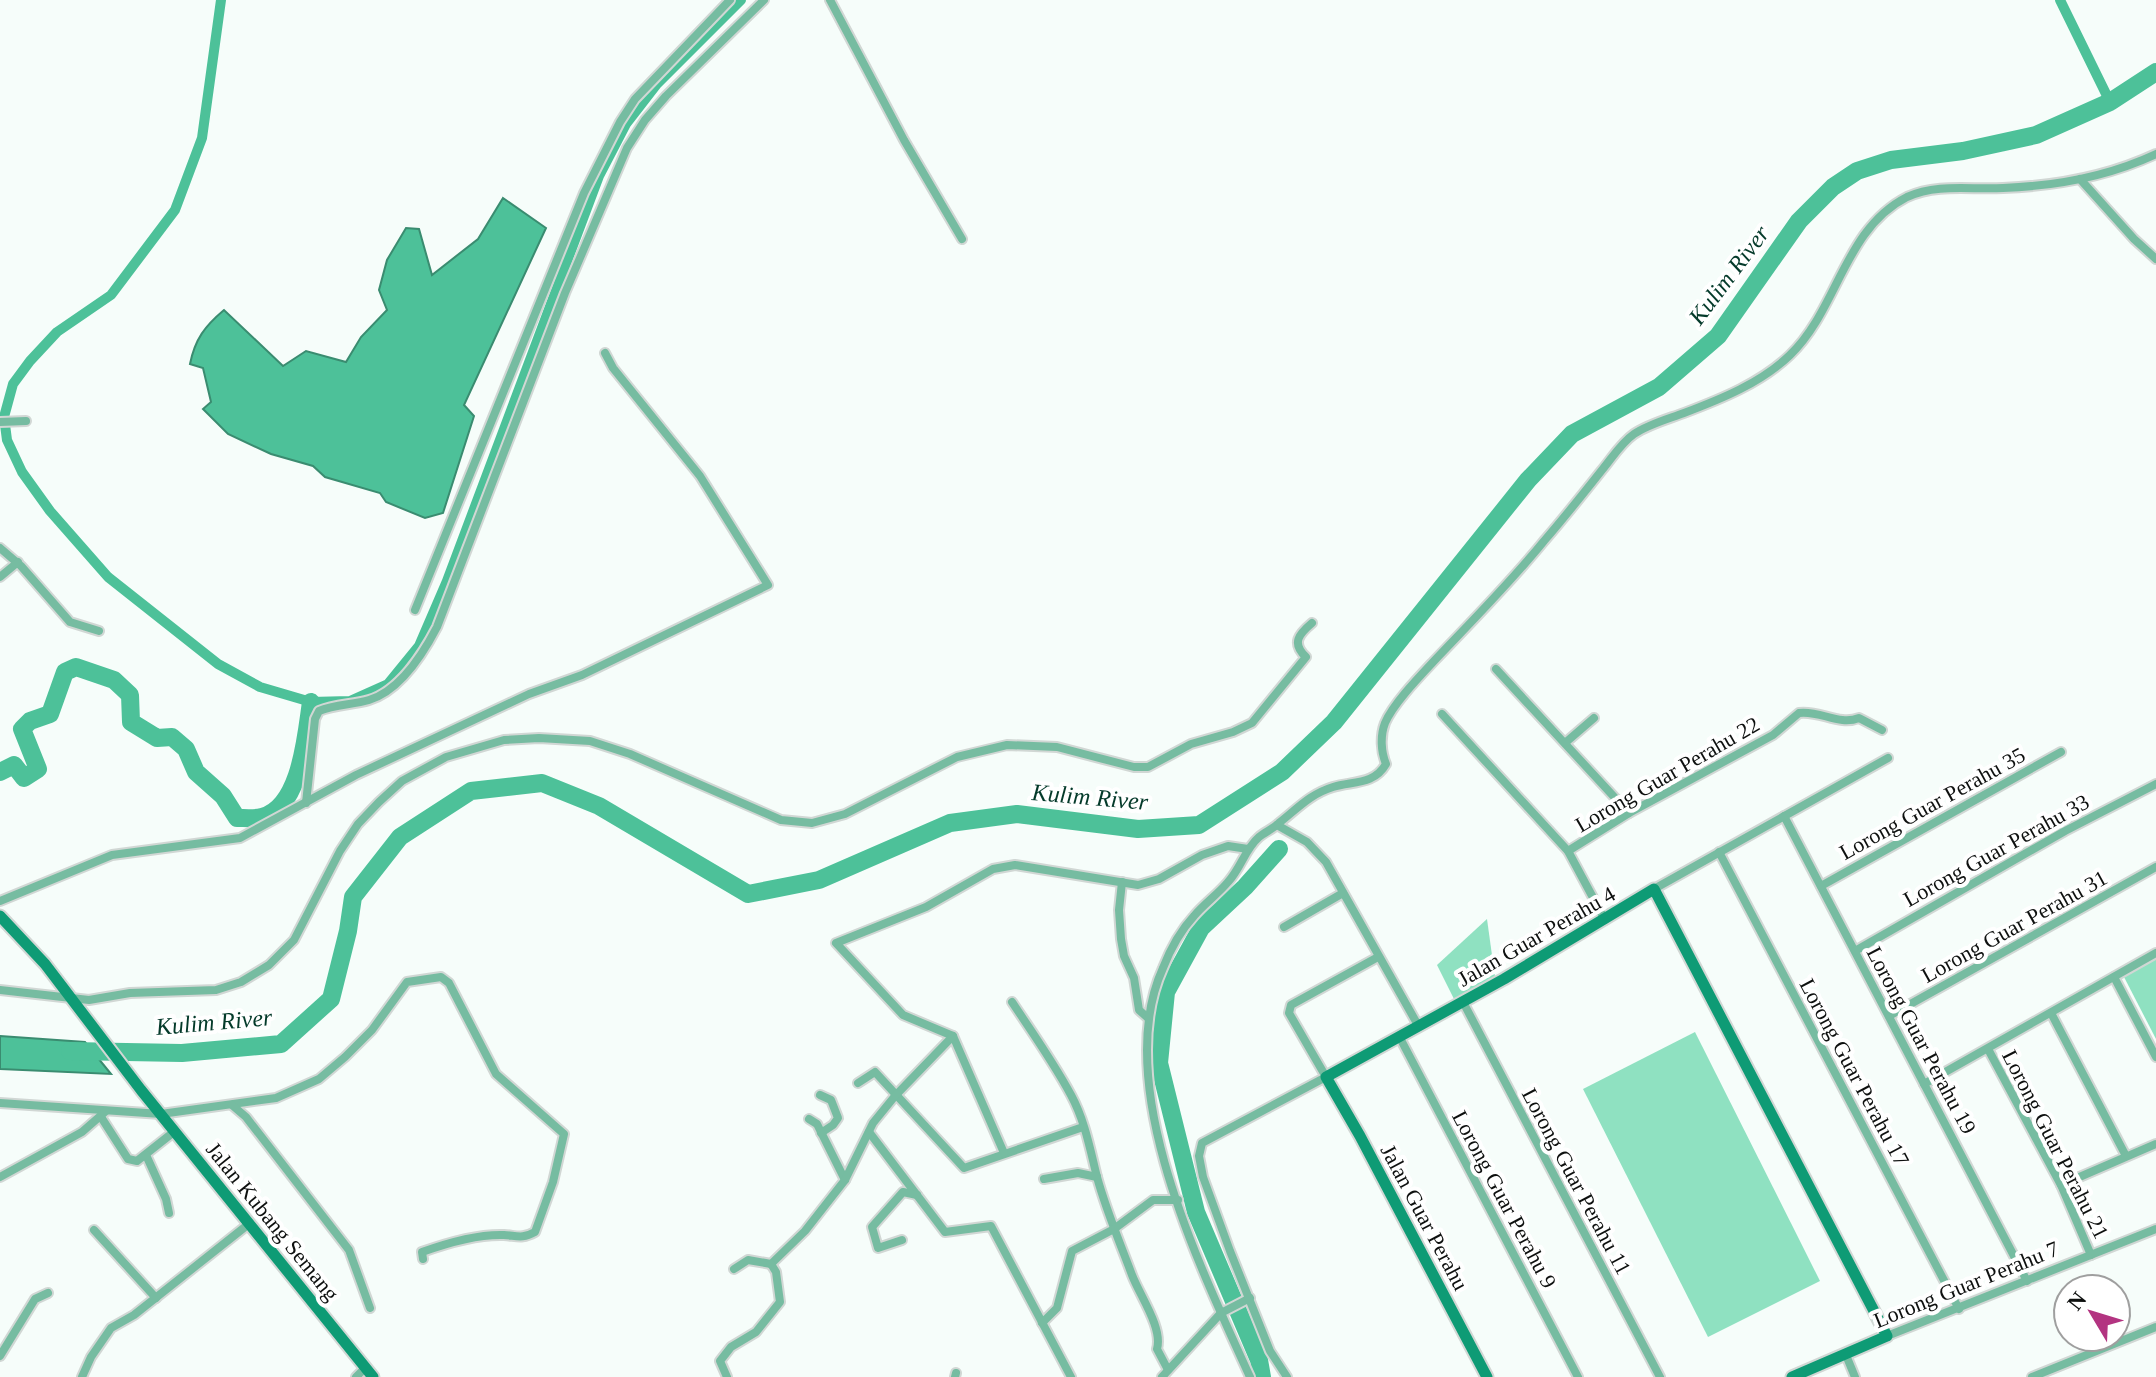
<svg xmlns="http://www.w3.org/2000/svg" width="2156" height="1377" viewBox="0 0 2156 1377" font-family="'Times New Roman',serif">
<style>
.green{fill:#8fe1c1}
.water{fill:#4dc199;stroke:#3a8c70;stroke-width:2}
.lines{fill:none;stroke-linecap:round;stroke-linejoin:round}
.canal{stroke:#4dc199;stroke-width:10}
.river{stroke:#4dc199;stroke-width:18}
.street-casing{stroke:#d1d7d4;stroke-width:12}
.secondary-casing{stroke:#d1d7d4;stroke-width:15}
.street{stroke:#76bca1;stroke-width:8}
.secondary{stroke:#0e9b75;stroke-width:11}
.labels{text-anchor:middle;stroke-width:8;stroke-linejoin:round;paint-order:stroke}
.street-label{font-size:22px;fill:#0e100f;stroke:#fff}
.water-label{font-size:24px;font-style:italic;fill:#043a2a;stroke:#fff}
</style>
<rect width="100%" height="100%" fill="#f6fdfa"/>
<g class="green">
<path d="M1487 919 1495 977 1454 999 1437 965Z"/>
<path d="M2156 958V1039L2124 977Z"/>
<path d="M1695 1032 1820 1281 1708 1337 1583 1089Z"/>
</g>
<g class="water">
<path d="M503 198 546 228 464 405 474 416 443 513 425 518 386 502 380 493 325 477 313 466 271 454 228 434 203 409 211 402 203 368 190 364C195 339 205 326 224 310L283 366 306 351 346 362 361 337 387 310 379 290 387 260 406 228 419 229 432 275 478 239Z"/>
<path d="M0 1036 85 1042 111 1074 0 1069Z"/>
</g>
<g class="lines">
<g class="canal">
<path d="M221 0 202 138 175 210 111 295 57 332 30 361 13 384 4 417 7 440 22 472 50 511 108 577 218 664 260 687 311 702 350 701 388 684 419 646 447 581 599 176 626 124 657 84 741 0"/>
<path d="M2060 0 2110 102"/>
</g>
<g class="river">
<path d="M0 772 14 765 24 778 38 769 22 729 30 721 50 714 65 672 76 667 114 680 130 695 131 722 157 738 172 737 186 749 196 772 223 796 237 818C245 818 255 819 262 817 301 807 306 735 311 702"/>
<path d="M70 1051 182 1053 281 1044 331 999 348 931 353 897 400 837 471 791 542 783 599 806 748 894 819 880 950 823 1017 814 1138 829 1199 825 1282 772 1334 722 1528 480 1572 434 1659 387 1718 336 1799 221 1833 187 1857 171 1891 160 1963 151 2036 135 2110 102 2156 72"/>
<path d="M1262 1377 1259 1360 1196 1212 1159 1063 1166 992 1201 928 1245 887 1279 849"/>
</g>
<defs>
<g id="street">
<path d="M830 0 904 140 962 239"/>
<path d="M2080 179 2134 239 2156 259"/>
<path d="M0 422 26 421"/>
<path d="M0 548 21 566 70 622 99 631"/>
<path d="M0 577 18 562"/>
<path d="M415 610 584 193 620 122 635 99 730 0"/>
<path d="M1496 669 1629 813"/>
<path d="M1442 714 1568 851 1605 920"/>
<path d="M1565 743 1594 718"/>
<path d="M306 803 315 719 319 711C335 704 353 705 369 700 399 691 423 654 437 627L565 293 627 148 645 120 666 96 764 0"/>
<path d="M1784 816 2027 1281"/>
<path d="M1277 825 1307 842 1326 862 1419 1027"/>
<path d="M1568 851 1629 813 1773 735 1799 713C1820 710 1839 726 1859 718L1882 730"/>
<path d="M1719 852 1959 1309"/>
<path d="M1122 882 1119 910 1121 939 1124 956 1134 978 1139 1010 1148 1018"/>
<path d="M1821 886 2061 752"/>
<path d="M1654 889 1888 758"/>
<path d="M0 901 112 855 240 838 356 775 529 694 582 675 768 585 700 476 613 368 605 353"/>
<path d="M1284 927 1343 893"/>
<path d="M1855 951 2065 831 2156 784"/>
<path d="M2114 977 2156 1057"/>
<path d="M0 990 89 1000 130 993 216 990 241 982 269 965 294 940 340 851 358 824 379 802 402 781 446 757 504 740 539 738 590 741 630 754 781 820 812 823 845 814 957 757 1007 745 1057 747 1134 767H1148L1191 744 1233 732 1252 723 1306 657C1291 643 1299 634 1312 623"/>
<path d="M1012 1002C1032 1032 1054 1063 1071 1095 1085 1121 1090 1149 1097 1177 1106 1210 1120 1243 1132 1275 1140 1296 1163 1328 1157 1349L1167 1368"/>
<path d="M1463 1002 1660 1377"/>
<path d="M2051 1013 2126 1156"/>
<path d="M1889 1016 2156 867"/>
<path d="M1400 1038 1578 1377"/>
<path d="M1988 1049 2061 1185 2091 1255"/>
<path d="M858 1083 875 1072 964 1168 1083 1127"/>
<path d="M1924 1084 2156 953"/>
<path d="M820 1095 831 1100 838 1118 833 1125 821 1133"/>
<path d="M0 1103 161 1114 276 1098 319 1079 345 1057 372 1030 407 982 441 977 449 983 496 1074 564 1134 553 1182 535 1232C522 1239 518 1236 504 1235 477 1234 447 1243 422 1252L423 1259"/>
<path d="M232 1105 246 1117 349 1250 370 1308"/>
<path d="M101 1117 128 1159 137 1161 175 1131"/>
<path d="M809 1119 817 1124 845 1180"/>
<path d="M869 1132 945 1232 991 1226 1071 1377"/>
<path d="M1004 1153 953 1036 903 1015 836 943 926 907 993 869 1015 865 1138 885 1159 879 1202 855 1228 846 1248 849"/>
<path d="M146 1155 166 1199 169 1213"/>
<path d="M0 1177 82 1132 106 1111"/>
<path d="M1044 1179 1078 1173 1097 1177"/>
<path d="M2061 1185 2156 1144"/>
<path d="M94 1230 156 1298"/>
<path d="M902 1240 878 1248 872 1227 903 1192 917 1195"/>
<path d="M734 1269 748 1260 771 1264 805 1231 845 1180 873 1123 895 1096 953 1036"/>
<path d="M1042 1323 1057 1308 1072 1251 1114 1229 1153 1200H1178"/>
<path d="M1887 1336 2156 1229"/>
<path d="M1846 1355 1855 1377"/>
<path d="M0 1356 35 1299 48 1293"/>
<path d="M82 1377 91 1357 111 1328 134 1315 250 1223"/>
<path d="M356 1377 365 1368"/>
<path d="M727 1377 720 1361 731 1347 756 1332 780 1302 776 1272 771 1264"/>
<path d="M955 1377 956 1373"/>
<path d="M1162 1377 1221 1313 1250 1298"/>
<path d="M1250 1377C1201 1269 1110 1084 1163 968 1170 950 1181 930 1194 916 1204 904 1218 894 1228 882 1241 868 1245 849 1259 837 1265 832 1273 829 1279 823 1297 809 1310 794 1333 787 1353 781 1374 785 1386 764 1381 752 1380 736 1385 723 1393 704 1419 677 1434 661 1471 622 1510 583 1544 541 1564 518 1583 494 1602 470 1612 458 1621 443 1634 434 1649 424 1668 419 1684 413 1721 399 1761 383 1790 355 1838 309 1844 229 1907 197 1938 183 1971 190 2003 188 2055 186 2109 176 2156 154"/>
<path d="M1287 1377 1270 1351 1230 1251 1203 1177 1199 1156 1202 1143 1326 1077 1289 1013 1291 1005 1378 957"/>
<path d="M2032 1377 2156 1327"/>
</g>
<g id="secondary">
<path d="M0 916 45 964 141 1090 373 1377"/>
<path d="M1487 1377 1360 1136 1326 1077 1504 979 1654 889 1887 1336 1792 1377"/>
</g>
</defs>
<use href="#street" class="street-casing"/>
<use href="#secondary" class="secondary-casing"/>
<use href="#street" class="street"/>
<use href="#secondary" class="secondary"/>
</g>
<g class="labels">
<g class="street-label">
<text transform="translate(1667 774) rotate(-30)" y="8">Lorong Guar Perahu 22</text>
<text transform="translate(1932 803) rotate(-29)" y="8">Lorong Guar Perahu 35</text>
<text transform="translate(1996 850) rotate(-29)" y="8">Lorong Guar Perahu 33</text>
<text transform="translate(2014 926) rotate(-29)" y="8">Lorong Guar Perahu 31</text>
<text transform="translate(1536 936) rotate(-30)" y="8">Jalan Guar Perahu 4</text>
<text transform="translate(1922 1040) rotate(62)" y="8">Lorong Guar Perahu 19</text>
<text transform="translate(1855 1072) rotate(62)" y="8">Lorong Guar Perahu 17</text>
<text transform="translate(2056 1144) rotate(63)" y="8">Lorong Guar Perahu 21</text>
<text transform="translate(1577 1181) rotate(62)" y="8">Lorong Guar Perahu 11</text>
<text transform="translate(1505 1199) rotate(62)" y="8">Lorong Guar Perahu 9</text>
<text transform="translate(1425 1217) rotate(62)" y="8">Jalan Guar Perahu</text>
<text transform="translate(273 1221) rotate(51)" y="8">Jalan Kubang Semang</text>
<text transform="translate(1966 1284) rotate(-22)" y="8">Lorong Guar Perahu 7</text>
</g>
<g class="water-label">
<text transform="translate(1729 275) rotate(-53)" y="8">Kulim River</text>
<text transform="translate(1090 797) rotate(5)" y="8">Kulim River</text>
<text transform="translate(214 1022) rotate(-5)" y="8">Kulim River</text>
</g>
</g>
<g transform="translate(2092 1313) rotate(308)"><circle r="38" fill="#ffffff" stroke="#9f9f9f" stroke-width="2"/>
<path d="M0-6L14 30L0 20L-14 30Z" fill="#b33481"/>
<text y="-12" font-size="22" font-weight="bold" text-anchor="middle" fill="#0e100f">N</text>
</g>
</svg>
